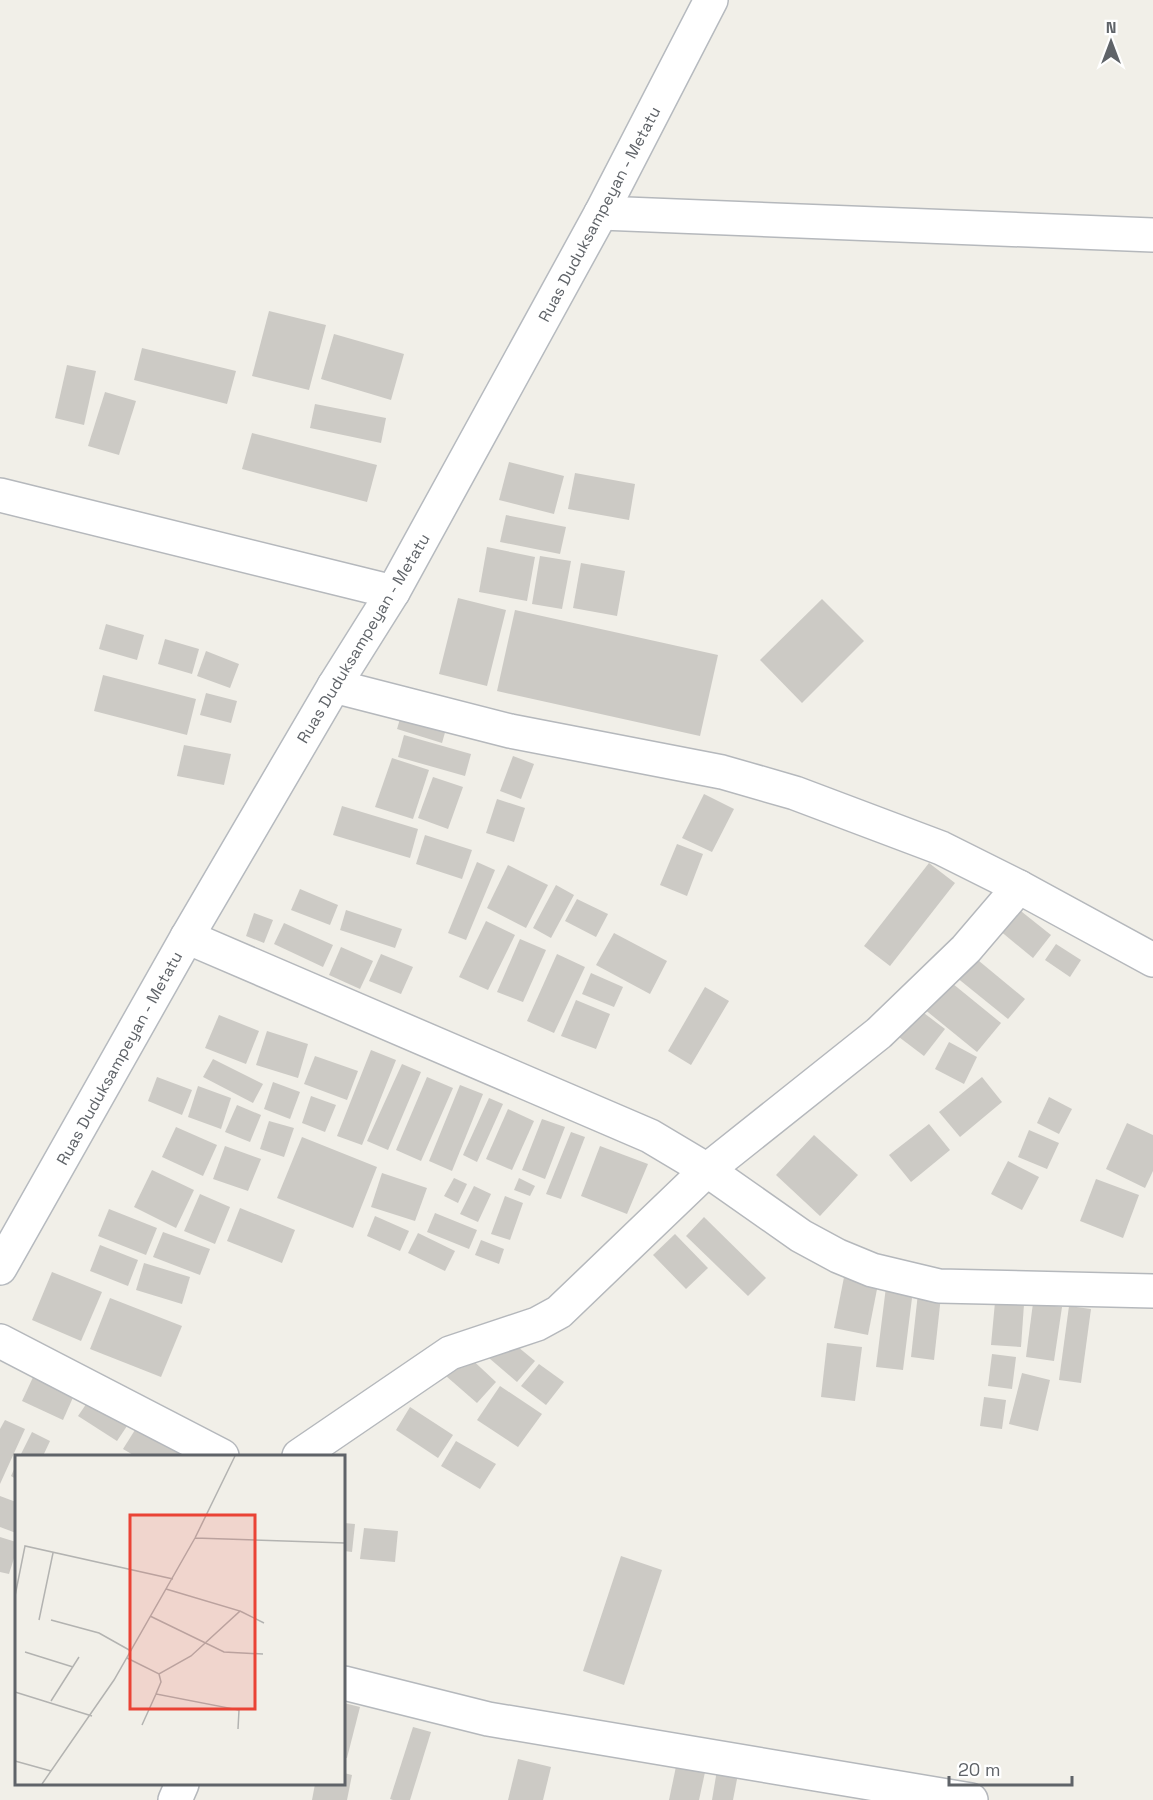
<svg xmlns="http://www.w3.org/2000/svg" width="1153" height="1800" viewBox="0 0 1153 1800" font-family="'Space Grotesk',sans-serif">
<style>
.building{fill:#cccac5}
.lines{fill:none;stroke-linecap:round;stroke-linejoin:round}
.minor-casing{stroke:#b5b8bc;stroke-width:36}
.secondary-casing{stroke:#b6babf;stroke-width:36}
.minor{stroke:#fff;stroke-width:33}
.secondary{stroke:#fff;stroke-width:33}
.labels{text-anchor:middle;stroke-width:6;stroke-linejoin:round;paint-order:stroke}
.street-label{font-size:16px;fill:#5f6368;stroke:#fff}
.inset-road{fill:none;stroke:#b3b3b1;stroke-width:1.5}
.view{fill:#ea4335;fill-opacity:0.15;stroke:#ea4335;stroke-width:3}
.inset-edge{fill:none;stroke:#5f6368;stroke-width:3}
</style>
<rect width="100%" height="100%" fill="#f1efe8"/>
<g class="building">
<path d="M269 311 326 325 309 390 252 376Z"/>
<path d="M334 334 404 354 391 400 321 379Z"/>
<path d="M142 348 236 371 227 404 134 380Z"/>
<path d="M67 365 96 371 84 425 55 418Z"/>
<path d="M105 392 136 401 119 455 88 446Z"/>
<path d="M315 404 386 418 381 443 310 428Z"/>
<path d="M252 433 377 465 367 502 242 469Z"/>
<path d="M509 462 564 476 554 514 499 500Z"/>
<path d="M575 473 635 484 629 520 568 509Z"/>
<path d="M506 515 566 527 560 554 500 542Z"/>
<path d="M487 547 535 557 527 601 479 592Z"/>
<path d="M540 556 571 561 562 609 532 604Z"/>
<path d="M581 563 625 571 617 616 573 608Z"/>
<path d="M458 598 506 610 487 686 439 674Z"/>
<path d="M822 599 864 641 802 703 760 660Z"/>
<path d="M515 610 718 655 700 736 497 691Z"/>
<path d="M106 624 144 635 137 660 99 649Z"/>
<path d="M165 639 199 649 192 674 158 664Z"/>
<path d="M206 651 239 664 230 688 197 676Z"/>
<path d="M103 675 196 699 187 735 94 711Z"/>
<path d="M206 693 237 701 231 723 200 715Z"/>
<path d="M403 709 448 722 442 743 397 729Z"/>
<path d="M404 735 471 754 465 776 398 757Z"/>
<path d="M184 745 231 754 224 785 177 776Z"/>
<path d="M513 756 534 764 521 799 500 791Z"/>
<path d="M392 758 429 770 413 819 375 807Z"/>
<path d="M433 777 463 787 448 829 418 818Z"/>
<path d="M704 794 734 809 712 852 682 838Z"/>
<path d="M497 799 525 808 514 842 486 833Z"/>
<path d="M342 806 418 829 410 858 333 835Z"/>
<path d="M425 835 472 850 462 879 416 864Z"/>
<path d="M677 844 703 854 687 896 660 885Z"/>
<path d="M477 862 495 870 466 940 448 933Z"/>
<path d="M929 863 955 883 890 966 864 946Z"/>
<path d="M508 865 548 885 526 928 487 908Z"/>
<path d="M556 885 574 895 551 938 533 928Z"/>
<path d="M300 889 338 905 330 925 291 910Z"/>
<path d="M577 899 608 914 596 937 565 921Z"/>
<path d="M1017 908 1051 935 1033 958 999 930Z"/>
<path d="M346 910 402 929 395 948 340 930Z"/>
<path d="M254 913 273 920 264 943 246 936Z"/>
<path d="M486 921 515 935 488 990 459 977Z"/>
<path d="M284 923 333 945 323 967 274 944Z"/>
<path d="M614 933 667 961 650 994 596 965Z"/>
<path d="M520 939 546 950 523 1002 497 992Z"/>
<path d="M1056 944 1081 960 1070 977 1045 960Z"/>
<path d="M341 947 373 961 360 989 329 975Z"/>
<path d="M381 954 413 967 401 994 369 981Z"/>
<path d="M557 954 585 967 554 1033 527 1021Z"/>
<path d="M973 956 1025 999 1008 1019 956 977Z"/>
<path d="M591 973 623 987 614 1007 582 994Z"/>
<path d="M942 975 1001 1023 977 1052 918 1004Z"/>
<path d="M705 987 729 1001 691 1065 668 1051Z"/>
<path d="M576 1000 610 1014 596 1049 561 1036Z"/>
<path d="M912 1004 945 1029 924 1056 891 1031Z"/>
<path d="M219 1015 259 1031 246 1064 205 1048Z"/>
<path d="M267 1031 308 1044 298 1078 256 1065Z"/>
<path d="M949 1042 977 1057 964 1084 935 1069Z"/>
<path d="M371 1050 396 1060 362 1145 337 1136Z"/>
<path d="M315 1056 358 1071 347 1100 304 1084Z"/>
<path d="M213 1059 263 1084 253 1103 203 1077Z"/>
<path d="M402 1064 421 1072 388 1150 367 1141Z"/>
<path d="M157 1077 192 1090 182 1115 148 1101Z"/>
<path d="M427 1077 453 1088 421 1161 396 1150Z"/>
<path d="M982 1077 1002 1102 960 1137 939 1112Z"/>
<path d="M273 1082 300 1092 290 1119 264 1109Z"/>
<path d="M460 1085 483 1094 452 1171 429 1161Z"/>
<path d="M198 1086 231 1098 221 1129 188 1117Z"/>
<path d="M311 1096 336 1105 325 1132 302 1123Z"/>
<path d="M1049 1097 1072 1109 1059 1134 1037 1123Z"/>
<path d="M489 1098 503 1104 477 1162 463 1155Z"/>
<path d="M237 1105 261 1115 250 1142 225 1132Z"/>
<path d="M508 1109 534 1121 512 1170 486 1159Z"/>
<path d="M542 1119 565 1127 545 1179 522 1170Z"/>
<path d="M269 1121 294 1128 284 1157 260 1149Z"/>
<path d="M1127 1123 1153 1135V1171L1145 1188 1106 1169Z"/>
<path d="M929 1124 950 1150 911 1182 889 1155Z"/>
<path d="M176 1127 217 1145 203 1176 162 1157Z"/>
<path d="M1029 1130 1059 1143 1047 1169 1018 1157Z"/>
<path d="M571 1132 585 1137 561 1199 546 1194Z"/>
<path d="M814 1135 858 1175 820 1216 776 1175Z"/>
<path d="M302 1137 377 1167 353 1228 277 1198Z"/>
<path d="M225 1146 261 1159 248 1191 213 1179Z"/>
<path d="M600 1146 648 1164 627 1214 581 1196Z"/>
<path d="M1008 1161 1039 1177 1022 1210 991 1194Z"/>
<path d="M152 1170 194 1190 176 1228 134 1207Z"/>
<path d="M382 1173 427 1188 415 1221 371 1207Z"/>
<path d="M454 1178 467 1184 458 1203 444 1196Z"/>
<path d="M519 1178 535 1186 530 1196 514 1190Z"/>
<path d="M1096 1179 1139 1195 1123 1238 1080 1221Z"/>
<path d="M474 1186 491 1194 478 1222 460 1214Z"/>
<path d="M200 1194 230 1207 215 1244 184 1231Z"/>
<path d="M505 1196 523 1203 510 1240 491 1234Z"/>
<path d="M240 1208 295 1230 282 1263 227 1241Z"/>
<path d="M109 1209 157 1228 146 1255 98 1236Z"/>
<path d="M435 1213 477 1230 469 1249 427 1232Z"/>
<path d="M375 1216 409 1231 400 1251 367 1236Z"/>
<path d="M704 1217 766 1278 748 1296 686 1236Z"/>
<path d="M163 1232 210 1249 200 1275 153 1257Z"/>
<path d="M418 1233 455 1251 445 1271 408 1253Z"/>
<path d="M675 1234 708 1268 686 1289 653 1255Z"/>
<path d="M481 1240 504 1249 499 1264 475 1255Z"/>
<path d="M100 1245 138 1260 128 1286 90 1271Z"/>
<path d="M144 1263 190 1277 182 1304 136 1290Z"/>
<path d="M846 1267 880 1274 868 1335 834 1328Z"/>
<path d="M52 1272 102 1292 81 1341 32 1320Z"/>
<path d="M919 1284 942 1287 934 1360 911 1357Z"/>
<path d="M886 1287 913 1290 903 1370 876 1367Z"/>
<path d="M110 1298 182 1326 161 1377 90 1349Z"/>
<path d="M995 1302 1024 1304 1021 1347 991 1345Z"/>
<path d="M1033 1303 1062 1307 1054 1361 1026 1357Z"/>
<path d="M1069 1306 1091 1309 1081 1383 1059 1380Z"/>
<path d="M507 1338 535 1361 517 1382 489 1358Z"/>
<path d="M827 1343 862 1347 855 1401 821 1397Z"/>
<path d="M466 1354 496 1382 477 1403 446 1376Z"/>
<path d="M992 1354 1016 1357 1012 1389 988 1386Z"/>
<path d="M539 1364 564 1382 546 1405 521 1386Z"/>
<path d="M1022 1373 1050 1380 1038 1431 1009 1424Z"/>
<path d="M34 1375 75 1393 63 1420 22 1401Z"/>
<path d="M500 1386 542 1414 518 1447 477 1420Z"/>
<path d="M91 1397 129 1423 117 1441 78 1416Z"/>
<path d="M984 1397 1006 1400 1002 1429 980 1426Z"/>
<path d="M410 1407 453 1435 438 1458 396 1430Z"/>
<path d="M5 1420 25 1429 0 1484V1429Z"/>
<path d="M140 1422 194 1456H135L123 1449Z"/>
<path d="M32 1432 50 1441 43 1456H20Z"/>
<path d="M456 1441 496 1464 480 1489 441 1466Z"/>
<path d="M16 1465V1479L11 1476Z"/>
<path d="M0 1496 16 1502V1533L0 1527Z"/>
<path d="M344 1523 355 1524 352 1552 344 1551Z"/>
<path d="M364 1528 398 1531 395 1562 360 1559Z"/>
<path d="M0 1537 16 1542V1552L9 1574 0 1572Z"/>
<path d="M621 1556 662 1570 624 1685 583 1671Z"/>
<path d="M344 1703 360 1707 347 1758H344Z"/>
<path d="M413 1727 431 1732 410 1800H393L390 1799Z"/>
<path d="M678 1757 707 1763 699 1800H669Z"/>
<path d="M518 1759 551 1767 543 1800H508Z"/>
<path d="M717 1770 738 1774 733 1800H712Z"/>
<path d="M344 1773 352 1775 347 1800H312L315 1784H344Z"/>
</g>
<g class="lines">
<defs>
<g id="minor">
<path d="M601 213 1153 235"/>
<path d="M0 495 393 592"/>
<path d="M1019 887 1153 960"/>
<path d="M187 937 650 1136 707 1170 801 1236 838 1256 872 1270 939 1286 1153 1291"/>
<path d="M0 1341 222 1456"/>
<path d="M299 1456 450 1353 537 1324 559 1312 707 1170 879 1033 966 949 1019 887 941 848 795 793 722 772 510 731 334 686"/>
<path d="M344 1683 488 1719 971 1800"/>
<path d="M175 1800 182 1784"/>
</g>
<path id="secondary" d="M0 1268 187 937 334 686 393 592 601 213 711 0"/>
</defs>
<use href="#minor" class="minor-casing"/>
<use href="#secondary" class="secondary-casing"/>
<use href="#minor" class="minor"/>
<use href="#secondary" class="secondary"/>
</g>
<g class="labels">
<g class="street-label">
<text transform="translate(599 214) rotate(-62)" y="6">Ruas Duduksampeyan - Metatu</text>
<text transform="translate(363 638) rotate(-59)" y="6">Ruas Duduksampeyan - Metatu</text>
<text transform="translate(119 1058) rotate(-61)" y="6">Ruas Duduksampeyan - Metatu</text>
</g>
</g>
<g transform="translate(15 1455)">
<rect width="330" height="330" fill="#f1efe8"/>
<path class="inset-road" d="M180 83 330 88M0 141 10 91 158 124M225 156 249 168M135 161 209 197 248 199M24 165 38 98M36 165 84 178 116 196M10 197 58 212M112 203 144 219 176 201 225 156 151 134M144 219 146 227 141 239 224 255 223 274M0 237 77 261M36 246 64 202M127 270 141 239M0 306 36 316M27 329 99 225 180 83 220 1"/>
<path class="view" d="M115 60H240V254H115Z"/>
<rect width="330" height="330" class="inset-edge"/>
</g>
<g transform="translate(1111 42)" stroke="#ffffff" stroke-width="4.5" paint-order="stroke">
<path d="M0-4.5L10 22L0 15L-10 22Z" fill="#5f6368"/>
<text y="-9" font-size="16" font-weight="bold" text-anchor="middle" fill="#5f6368">N</text>
</g>
<path d="M949 1776v9h123v-9" fill="none" stroke="#5f6368" stroke-width="3"/>
<text x="958" y="1776" font-size="18" fill="#5f6368" stroke="#ffffff" stroke-width="4.5" paint-order="stroke">20 m</text>
</svg>
